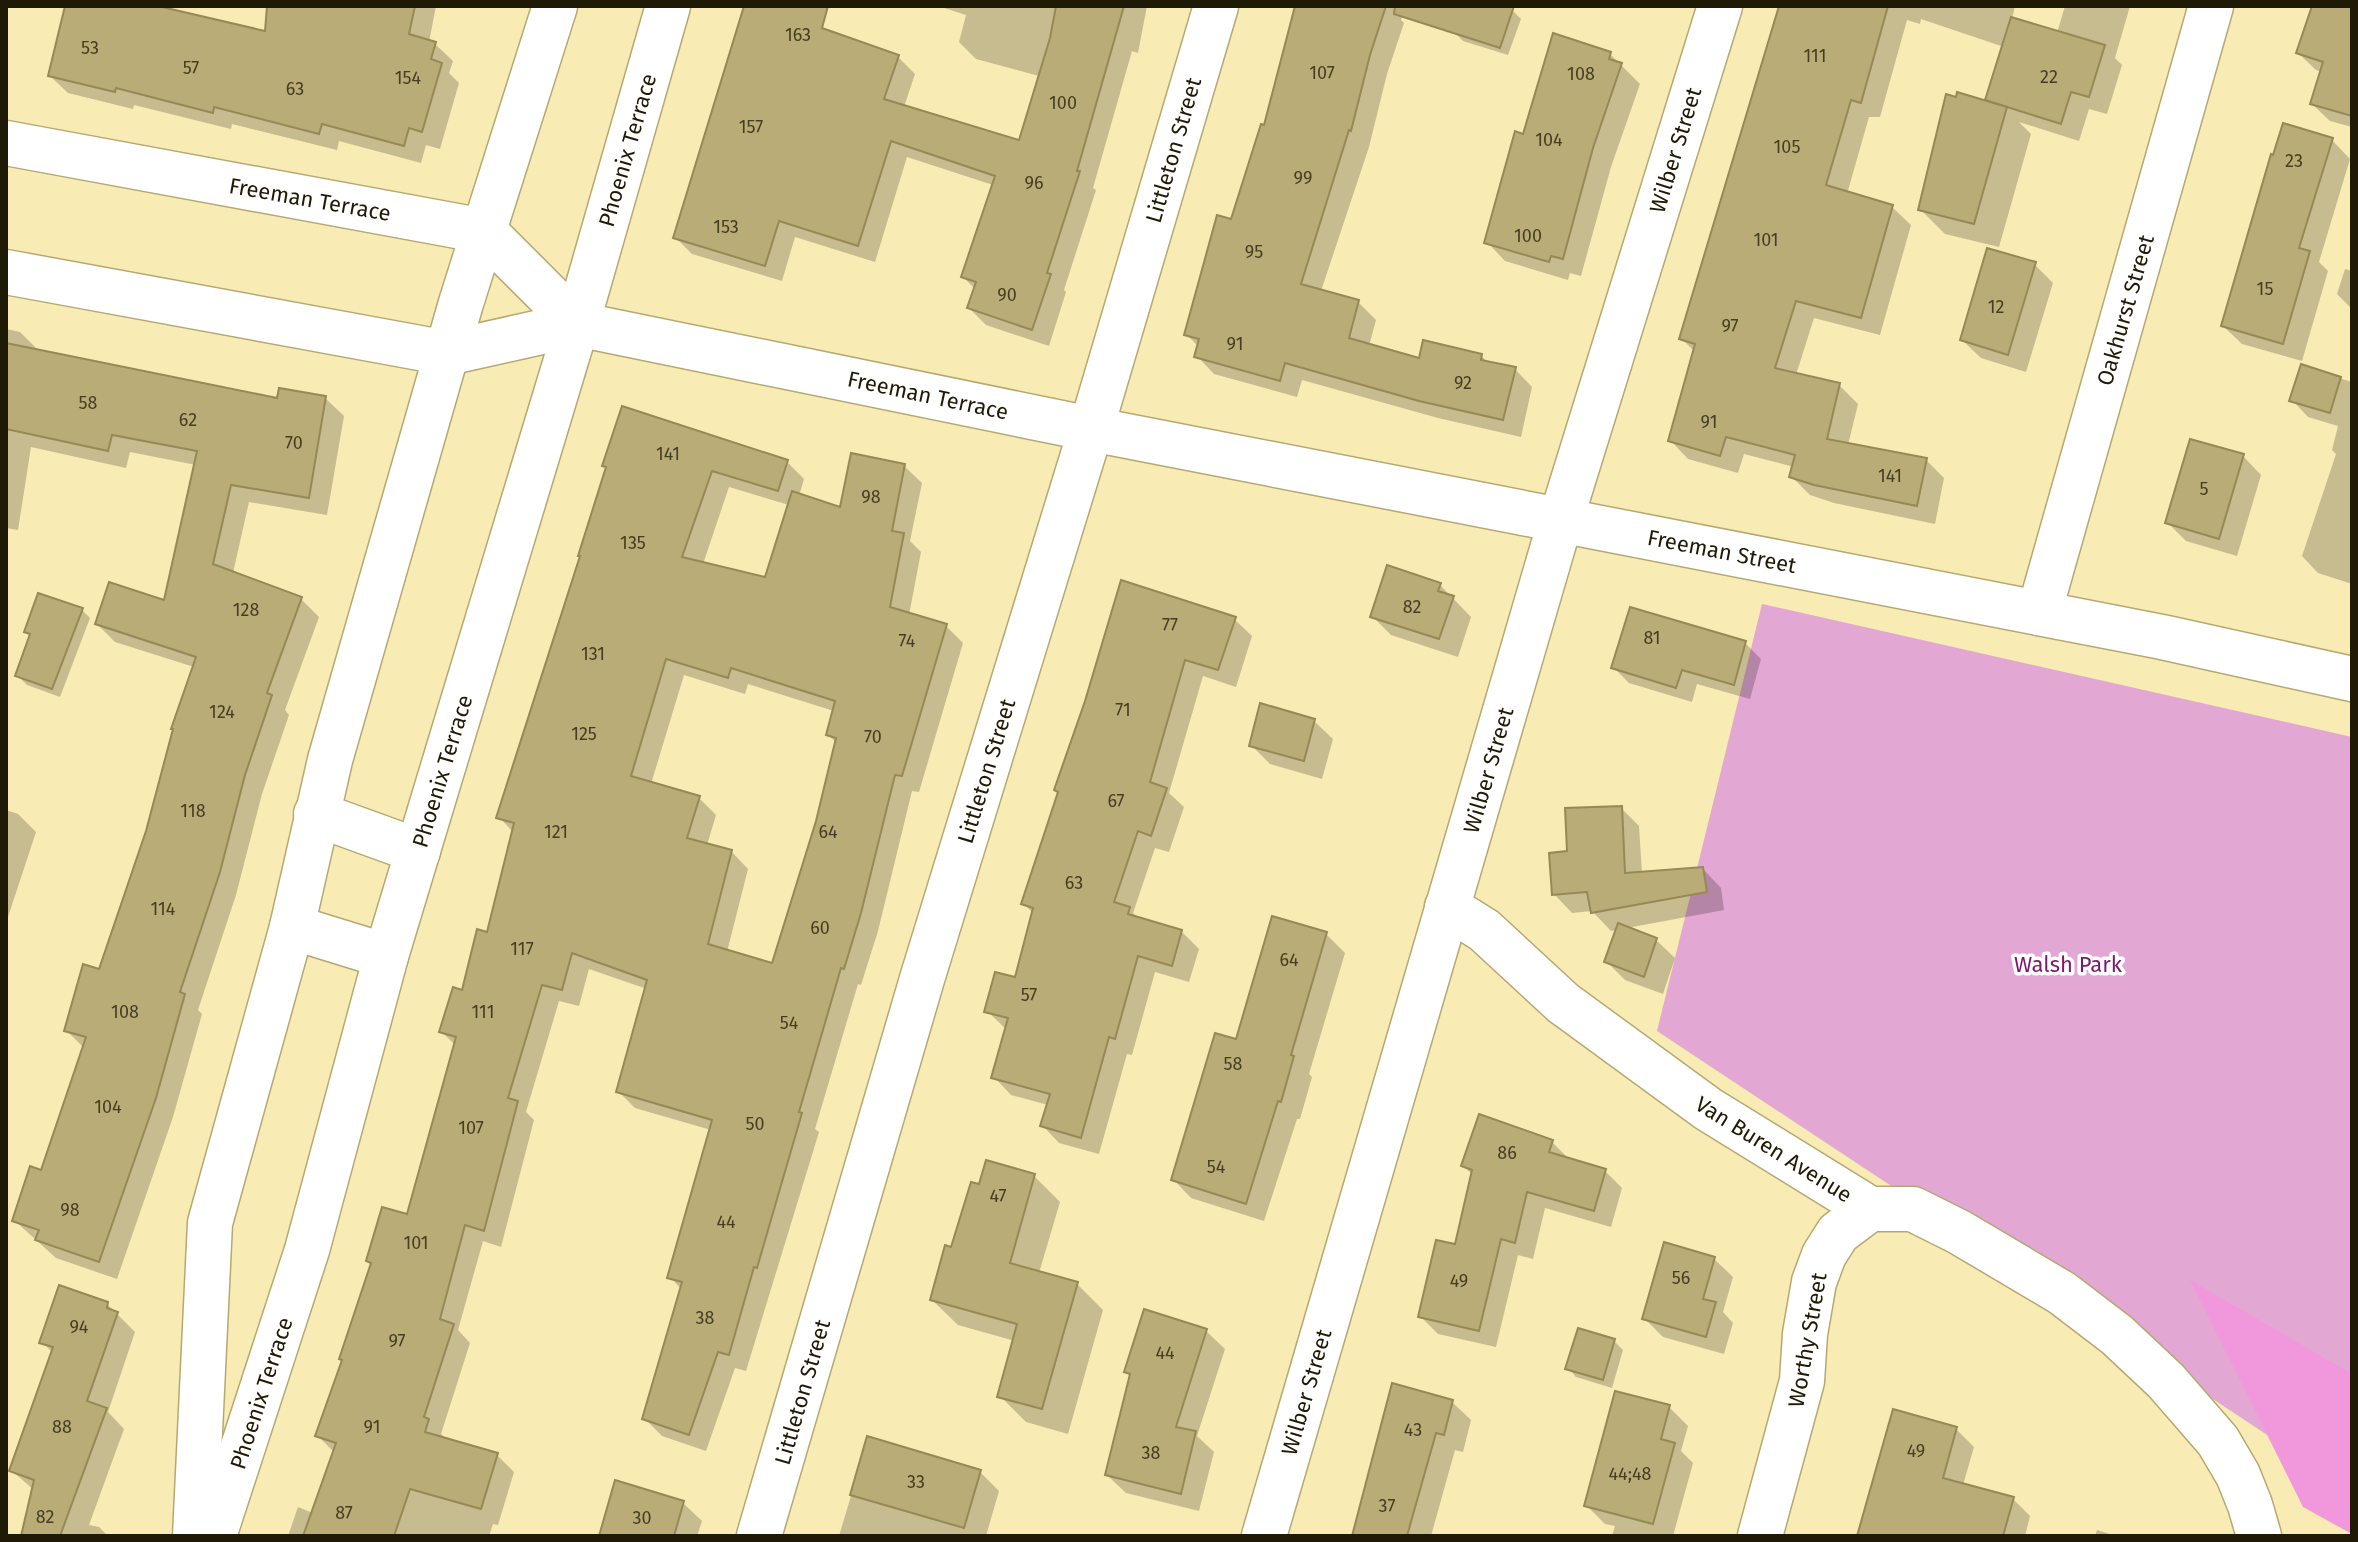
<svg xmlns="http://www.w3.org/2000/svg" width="2358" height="1542" viewBox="0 0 2358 1542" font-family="'Fira Sans',sans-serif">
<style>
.green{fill:#e3a7d3}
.forest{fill:#f198dc}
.shadow{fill:#0003;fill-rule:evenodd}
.building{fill:#b9ac77;stroke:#968955;stroke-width:2;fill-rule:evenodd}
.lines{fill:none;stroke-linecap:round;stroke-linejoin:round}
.minor-casing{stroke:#b5a973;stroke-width:47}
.minor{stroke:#fff;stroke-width:44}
.labels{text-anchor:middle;stroke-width:7;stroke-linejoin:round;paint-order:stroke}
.number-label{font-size:18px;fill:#463e22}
.street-label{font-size:22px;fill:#1f1a05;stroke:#fff}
.park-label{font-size:22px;fill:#7e166d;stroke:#fff}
</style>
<rect width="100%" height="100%" fill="#f8ebb3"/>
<path class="green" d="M1762 604 2352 737V1491L1657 1031Z"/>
<path class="forest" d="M2190 1280 2352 1374V1534L2303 1507Z"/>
<g class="shadow">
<path d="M67 6H110L271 52 328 6H436L429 42 435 44 453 61 449 73 459 83 440 149 426 145 421 163 339 141 337 150 232 124 231 129 134 105 133 109 68 93 50 76Z"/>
<path d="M746 6 898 57 915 74 904 107 1020 143 1039 76 976 59 959 42 966 15 938 6H1147L1138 53 1132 51 1093 188 1096 190 1064 290 1066 292 1049 346 986 325 969 308 975 289 963 277 993 185 907 157 875 262 795 237 782 281 692 254 675 237Z"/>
<path d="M1297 6H1405L1401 20 1404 23 1387 74 1369 147 1321 291 1358 302 1376 320 1369 346 1420 361 1481 356 1490 364 1515 369 1532 387 1521 437 1438 418 1302 380 1297 397 1214 374 1197 356 1199 347 1186 334 1232 221 1266 128Z"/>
<path d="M1463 6H1498L1512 10 1521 19 1508 55 1463 41 1454 32Z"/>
<path d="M1782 6H2015L2012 19 2057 33 2065 6H2130L2115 58 2122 65 2107 114 2089 109 2079 141 2019 122 2031 134 1999 247 1945 234 1920 209 1994 105 1988 99 2004 47 1921 19 1920 24 1907 20 1880 117H1869L1847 194 1892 207 1911 225 1880 335 1814 318 1796 375 1839 385 1858 404 1848 445 1926 460 1944 478 1935 524 1834 503 1810 495 1791 476 1794 467 1744 454 1738 473 1688 459 1670 440 1695 352 1682 339Z"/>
<path d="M2314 6H2352V127L2330 121 2312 104 2322 72 2316 70 2298 53Z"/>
<path d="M1610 54 1640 84 1611 167 1581 276 1570 273 1568 280 1505 261 1487 242 1525 136Z"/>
<path d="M2332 140 2350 159 2319 262 2328 271 2302 361 2242 344 2223 326Z"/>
<path d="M2034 264 2053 283 2026 372 1981 358 1962 340Z"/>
<path d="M2345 269 2352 271V309L2337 294Z"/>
<path d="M6 329 20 332 38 350 279 401 325 398 344 416 327 515 249 502 233 573 301 599 319 617 285 710 289 715 262 794 236 895 198 1010 202 1014 173 1117 117 1279 56 1258 14 1220 42 1173 84 1048 66 1030 100 971 148 831 194 667 115 642 97 624 165 602 196 465 130 452 126 468 31 447 18 530 6 528Z"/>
<path d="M2302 367 2352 382V584L2318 573 2302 556 2336 454 2332 450 2338 426 2308 417 2292 400Z"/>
<path d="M2243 456 2261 475 2237 556 2186 541 2167 522Z"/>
<path d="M787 462 804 479 799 496 842 510 904 466 922 483 910 541 921 552 909 615 946 626 963 643 919 792 912 791 878 931 861 985 858 984 815 1129 819 1132 808 1168 746 1371 735 1368 706 1451 662 1436 644 1418 682 1290 670 1277 711 1130 635 1108 618 1091 647 989 589 969 579 1006 559 1001 526 1112 534 1120 501 1247 483 1241 458 1330 470 1343 441 1434 445 1438 497 1455 514 1472 498 1525 493 1524 489 1536H288L298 1507 313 1513 334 1452 317 1435 343 1361 373 1265 368 1261 409 1216 455 1045 441 1031 463 992 488 934 513 832 499 817 582 557 607 468ZM729 487 789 505 767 580 703 564ZM684 675 745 694 748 684 834 711 828 735 837 743 818 822 773 966 727 952 748 869 731 851 707 845 716 815 698 797 651 784Z"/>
<path d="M1440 585 1471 617 1458 657 1391 635 1372 616Z"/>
<path d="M81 609 90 618 60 697 27 685 18 676 32 637 27 632Z"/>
<path d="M1234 619 1252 636 1236 687 1203 676 1169 793 1184 807 1169 852 1155 848 1133 913 1141 920 1181 931 1199 949 1189 982 1155 972 1132 1055 1127 1054 1099 1154 1059 1143 1042 1125 1048 1105 1011 1095 994 1077 1007 1030 987 1011 1016 980 1033 913 1023 903 1087 702Z"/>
<path d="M1745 643 1761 659 1750 699 1697 684 1692 702 1629 683 1613 667Z"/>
<path d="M1314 721 1333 739 1322 779 1270 764 1251 745Z"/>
<path d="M1621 808 1639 826 1642 874 1703 869 1721 888 1724 910 1627 928 1656 940 1675 958 1663 994 1625 980 1606 961 1618 930 1611 931 1592 911 1572 913 1554 894 1570 853Z"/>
<path d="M6 810 18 814 36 832 6 923Z"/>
<path d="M1326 934 1345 953 1309 1074 1312 1077 1300 1119H1297L1264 1221 1191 1198 1173 1179 1237 1042Z"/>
<path d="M1552 1142 1570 1160 1605 1171 1622 1188 1611 1227 1545 1208 1533 1259 1518 1255 1496 1347 1438 1334 1420 1316 1456 1247 1473 1175 1463 1166Z"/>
<path d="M1034 1176 1060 1202 1039 1273 1077 1284 1103 1310 1068 1434 1026 1422 1000 1396 1015 1341 958 1325 932 1300 980 1187Z"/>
<path d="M1714 1259 1733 1277 1723 1312 1733 1323 1724 1354 1663 1337 1644 1318Z"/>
<path d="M107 1304 135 1332 108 1412 124 1429 89 1525 99 1527 108 1536H23L34 1490 11 1470 53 1353 42 1342Z"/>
<path d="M1206 1331 1225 1349 1197 1436 1214 1452 1199 1511 1126 1493 1107 1475 1132 1377 1127 1372Z"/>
<path d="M1614 1341 1623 1350 1612 1388 1576 1377 1568 1368Z"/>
<path d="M1452 1402 1471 1420 1463 1452 1455 1450 1431 1536H1352Z"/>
<path d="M1669 1407 1688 1426 1681 1451 1693 1463 1673 1536H1612L1615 1526 1605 1524 1586 1505Z"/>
<path d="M1956 1429 1974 1447 1963 1485 2013 1499 2030 1516 2025 1536H1858Z"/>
<path d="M868 1439 980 1472 999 1491 986 1536H839Z"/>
<path d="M683 1503 702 1521 697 1536H601Z"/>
<path d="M2097 1530 2116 1536H2095Z"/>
</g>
<g class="building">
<path d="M65 6H158L265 31 267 6H415L409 34 436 42 431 59 442 63 422 132 409 128 404 146 322 124 319 134 214 107 213 113 116 88 115 92 48 76Z"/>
<path d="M744 6H828L822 28 899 55 884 99 1019 140 1050 38 1056 6H1124L1077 171H1080L1047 273 1051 274 1032 330 967 308 976 282 961 277 995 176 891 141 858 246 779 221 765 266 673 238Z"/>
<path d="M1295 6H1386L1370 55 1351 131 1349 130 1301 284 1359 300 1349 338 1419 358 1423 340 1482 354 1481 360 1516 367 1503 420 1419 401 1285 363 1280 381 1194 357 1199 339 1184 335 1217 215 1231 219 1261 124 1264 125Z"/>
<path d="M1395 6H1514L1500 48 1394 14Z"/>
<path d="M1779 6H1888L1861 103 1851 100 1826 185 1893 205 1861 318 1796 301 1775 368 1840 383 1827 439 1927 458 1917 506 1814 485 1789 477 1795 455 1726 437 1720 456 1668 441 1695 344 1679 339Z"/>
<path d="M2312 6H2352V116L2310 104 2323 62 2296 53Z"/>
<path d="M2011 17 2105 45 2089 97 2071 92 2061 124 1985 100Z"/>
<path d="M1553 33 1611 52 1609 59 1622 63 1593 148 1563 259 1551 256 1549 262 1484 243 1515 131 1523 134Z"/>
<path d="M1957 92 2007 107 1974 224 1918 210 1946 94 1956 97Z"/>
<path d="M2283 123 2333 138 2299 248 2310 251 2283 344 2221 326 2271 154 2273 155Z"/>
<path d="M1987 248 2036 262 2008 355 1960 340Z"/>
<path d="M6 343 277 398 279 388 326 396 309 498 231 485 213 564 302 597 267 693 272 695 245 775 220 872 180 992 185 994 156 1098 99 1262 35 1240 39 1230 12 1221 30 1166 41 1170 86 1037 64 1031 83 964 99 969 146 831 173 729H171L196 657 95 624 109 582 164 600 197 451 112 435 108 451 6 429Z"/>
<path d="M2301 364 2341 377 2330 413 2289 401Z"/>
<path d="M622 406 788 460 778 491 712 471 682 557 765 577 792 491 840 507 851 453 905 464 892 531 904 533 890 607 947 624 902 776 895 775 861 913 844 969 841 968 799 1112 802 1113 757 1268 754 1267 729 1355 718 1352 689 1435 642 1419 682 1282 667 1278 712 1120 616 1092 647 980 572 953 562 990 542 985 508 1098 518 1101 484 1231 465 1225 440 1319 454 1324 424 1417 429 1419 425 1432 498 1453 481 1509 410 1489 394 1536H303L336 1443 315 1436 342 1360 339 1359 371 1263 366 1261 382 1207 407 1214 456 1037 439 1032 453 987 462 990 477 929 487 932 514 823 496 818 580 556H578L606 467 602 466ZM666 659 728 678 731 668 835 701 826 735 836 738 816 821 772 963 708 944 732 850 687 838 700 796 631 776Z"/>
<path d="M2190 439 2244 454 2219 539 2165 523Z"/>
<path d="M1387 565 1441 583 1438 591 1454 596 1439 639 1370 617Z"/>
<path d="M1121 580 1236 617 1218 670 1185 660 1150 782 1167 788 1151 836 1138 831 1114 902 1130 907 1128 914 1182 930 1172 966 1138 956 1115 1039 1109 1037 1081 1138 1040 1126 1050 1094 991 1078 1008 1018 984 1012 995 972 1015 977 1033 908 1021 904 1058 792 1054 790 1085 701Z"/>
<path d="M38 593 83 608 52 689 15 676 30 634 24 632Z"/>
<path d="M1630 607 1746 641 1734 685 1682 670 1676 688 1611 668Z"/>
<path d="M1260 703 1315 719 1304 761 1249 746Z"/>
<path d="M1622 806 1625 873 1703 867 1707 892 1591 913 1587 892 1552 895 1549 853 1567 851 1565 808Z"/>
<path d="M1272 916 1327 932 1291 1055 1294 1056 1281 1102 1278 1101 1246 1204 1171 1180 1215 1033 1236 1039Z"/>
<path d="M1618 923 1657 938 1644 977 1604 962Z"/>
<path d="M1479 1114 1553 1140 1549 1152 1606 1169 1594 1211 1527 1192 1515 1243 1501 1239 1479 1331 1418 1317 1436 1240 1455 1244 1472 1170 1461 1166Z"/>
<path d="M986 1160 1035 1174 1010 1263 1078 1282 1042 1409 997 1397 1017 1324 930 1300 945 1245 951 1247 971 1182 979 1184Z"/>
<path d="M1664 1242 1715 1257 1703 1299 1716 1302 1706 1337 1642 1319Z"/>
<path d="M59 1285 108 1302 107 1308 118 1312 87 1401 107 1408 60 1536H21L34 1480 9 1471 53 1347 39 1343Z"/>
<path d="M1144 1309 1207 1329 1176 1427 1196 1431 1181 1494 1105 1475 1130 1374 1124 1372Z"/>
<path d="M1578 1328 1615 1339 1603 1380 1565 1369Z"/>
<path d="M1392 1383 1453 1400 1444 1435 1436 1433 1407 1536H1352Z"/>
<path d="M1615 1391 1670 1405 1661 1439 1675 1443 1653 1524 1584 1506Z"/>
<path d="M1893 1409 1957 1427 1943 1478 2014 1497 2003 1536H1857Z"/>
<path d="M867 1436 981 1470 964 1528 850 1495Z"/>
<path d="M615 1480 684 1501 674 1536H599Z"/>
</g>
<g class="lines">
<defs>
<g id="minor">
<path d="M6 143 484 231 577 324"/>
<path d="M6 272 447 353 577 324 1091 429 2162 637 2352 679"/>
<path d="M2039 613 2211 6"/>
<path d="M316 814 418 851"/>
<path d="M1447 907 1484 930 1563 1003 1708 1109 1870 1209H1913L1959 1232 2062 1293 2117 1335 2166 1381 2218 1441 2238 1475 2250 1505 2259 1536"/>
<path d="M292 927 386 956"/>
<path d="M195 1536 210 1223 292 927 330 760 461 303 555 6"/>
<path d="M214 1536 307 1250 386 956 577 324 668 6"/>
<path d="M759 1536 922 979 1091 429 1216 6"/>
<path d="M1264 1536 1561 519 1720 6"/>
<path d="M1760 1536 1802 1381 1805 1334 1814 1282 1824 1255 1838 1233 1870 1209"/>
</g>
</defs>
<use href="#minor" class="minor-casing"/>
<use href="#minor" class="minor"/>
</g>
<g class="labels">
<g class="number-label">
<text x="798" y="41">163</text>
<text x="90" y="54">53</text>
<text x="1815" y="62">111</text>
<text x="191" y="74">57</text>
<text x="1322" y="79">107</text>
<text x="1581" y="80">108</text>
<text x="2049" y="83">22</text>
<text x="408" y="84">154</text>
<text x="295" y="95">63</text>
<text x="1063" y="109">100</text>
<text x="751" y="133">157</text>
<text x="1549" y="146">104</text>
<text x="1787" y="153">105</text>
<text x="2294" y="167">23</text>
<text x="1303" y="184">99</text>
<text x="1034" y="189">96</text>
<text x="726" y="233">153</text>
<text x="1528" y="242">100</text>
<text x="1766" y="246">101</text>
<text x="1254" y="258">95</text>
<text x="2265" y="295">15</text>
<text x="1007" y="301">90</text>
<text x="1996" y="313">12</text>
<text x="1730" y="332">97</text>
<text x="1235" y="350">91</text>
<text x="1463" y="389">92</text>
<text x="88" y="409">58</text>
<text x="188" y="426">62</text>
<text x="1709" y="428">91</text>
<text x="294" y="449">70</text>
<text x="668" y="460">141</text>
<text x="1890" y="482">141</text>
<text x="2204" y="495">5</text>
<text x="871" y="503">98</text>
<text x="633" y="549">135</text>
<text x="1412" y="613">82</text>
<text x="246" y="616">128</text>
<text x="1170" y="631">77</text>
<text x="1652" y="644">81</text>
<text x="907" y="647">74</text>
<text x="593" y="660">131</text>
<text x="1123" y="716">71</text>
<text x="222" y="718">124</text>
<text x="584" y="740">125</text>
<text x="873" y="743">70</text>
<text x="1116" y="807">67</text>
<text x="193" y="817">118</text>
<text x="556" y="838">121</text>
<text x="828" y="838">64</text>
<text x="1074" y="889">63</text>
<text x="163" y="915">114</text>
<text x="820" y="934">60</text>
<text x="522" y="955">117</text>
<text x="1289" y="966">64</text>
<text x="1029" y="1001">57</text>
<text x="125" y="1018">108</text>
<text x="483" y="1018">111</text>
<text x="789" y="1029">54</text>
<text x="1233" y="1070">58</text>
<text x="108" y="1113">104</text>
<text x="755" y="1130">50</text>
<text x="471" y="1134">107</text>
<text x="1507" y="1159">86</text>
<text x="1216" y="1173">54</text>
<text x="998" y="1202">47</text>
<text x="70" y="1216">98</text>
<text x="726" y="1228">44</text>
<text x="416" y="1249">101</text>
<text x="1681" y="1284">56</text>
<text x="1459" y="1287">49</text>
<text x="705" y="1324">38</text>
<text x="79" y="1333">94</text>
<text x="397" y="1347">97</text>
<text x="1165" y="1359">44</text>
<text x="62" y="1433">88</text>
<text x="372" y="1433">91</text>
<text x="1413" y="1436">43</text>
<text x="1916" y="1457">49</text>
<text x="1151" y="1459">38</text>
<text x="1630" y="1480">44;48</text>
<text x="916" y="1488">33</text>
<text x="1387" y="1512">37</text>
<text x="344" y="1519">87</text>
<text x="45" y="1523">82</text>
<text x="642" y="1524">30</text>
</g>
<g class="street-label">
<text transform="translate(627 150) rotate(-74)" y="8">Phoenix Terrace</text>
<text transform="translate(1173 150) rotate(-74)" y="8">Littleton Street</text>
<text transform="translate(1675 150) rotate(-73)" y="8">Wilber Street</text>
<text transform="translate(310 199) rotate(10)" y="8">Freeman Terrace</text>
<text transform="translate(2125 310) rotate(-74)" y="8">Oakhurst Street</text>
<text transform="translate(928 395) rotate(12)" y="8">Freeman Terrace</text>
<text transform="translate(1722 551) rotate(11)" y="8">Freeman Street</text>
<text transform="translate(1488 770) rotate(-74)" y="8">Wilber Street</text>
<text transform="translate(442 771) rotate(-73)" y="8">Phoenix Terrace</text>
<text transform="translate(986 771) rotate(-73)" y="8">Littleton Street</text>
<text transform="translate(1774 1149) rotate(32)" y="8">Van Buren Avenue</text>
<text transform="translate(1807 1340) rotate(-80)" y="8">Worthy Street</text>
<text transform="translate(802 1392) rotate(-74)" y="8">Littleton Street</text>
<text transform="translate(1306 1392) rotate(-74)" y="8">Wilber Street</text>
<text transform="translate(261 1393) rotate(-72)" y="8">Phoenix Terrace</text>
</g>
<g class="park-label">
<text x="2068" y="972">Walsh Park</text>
</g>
</g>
<rect width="2358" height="1542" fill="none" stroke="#1f1a05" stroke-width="16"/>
</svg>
